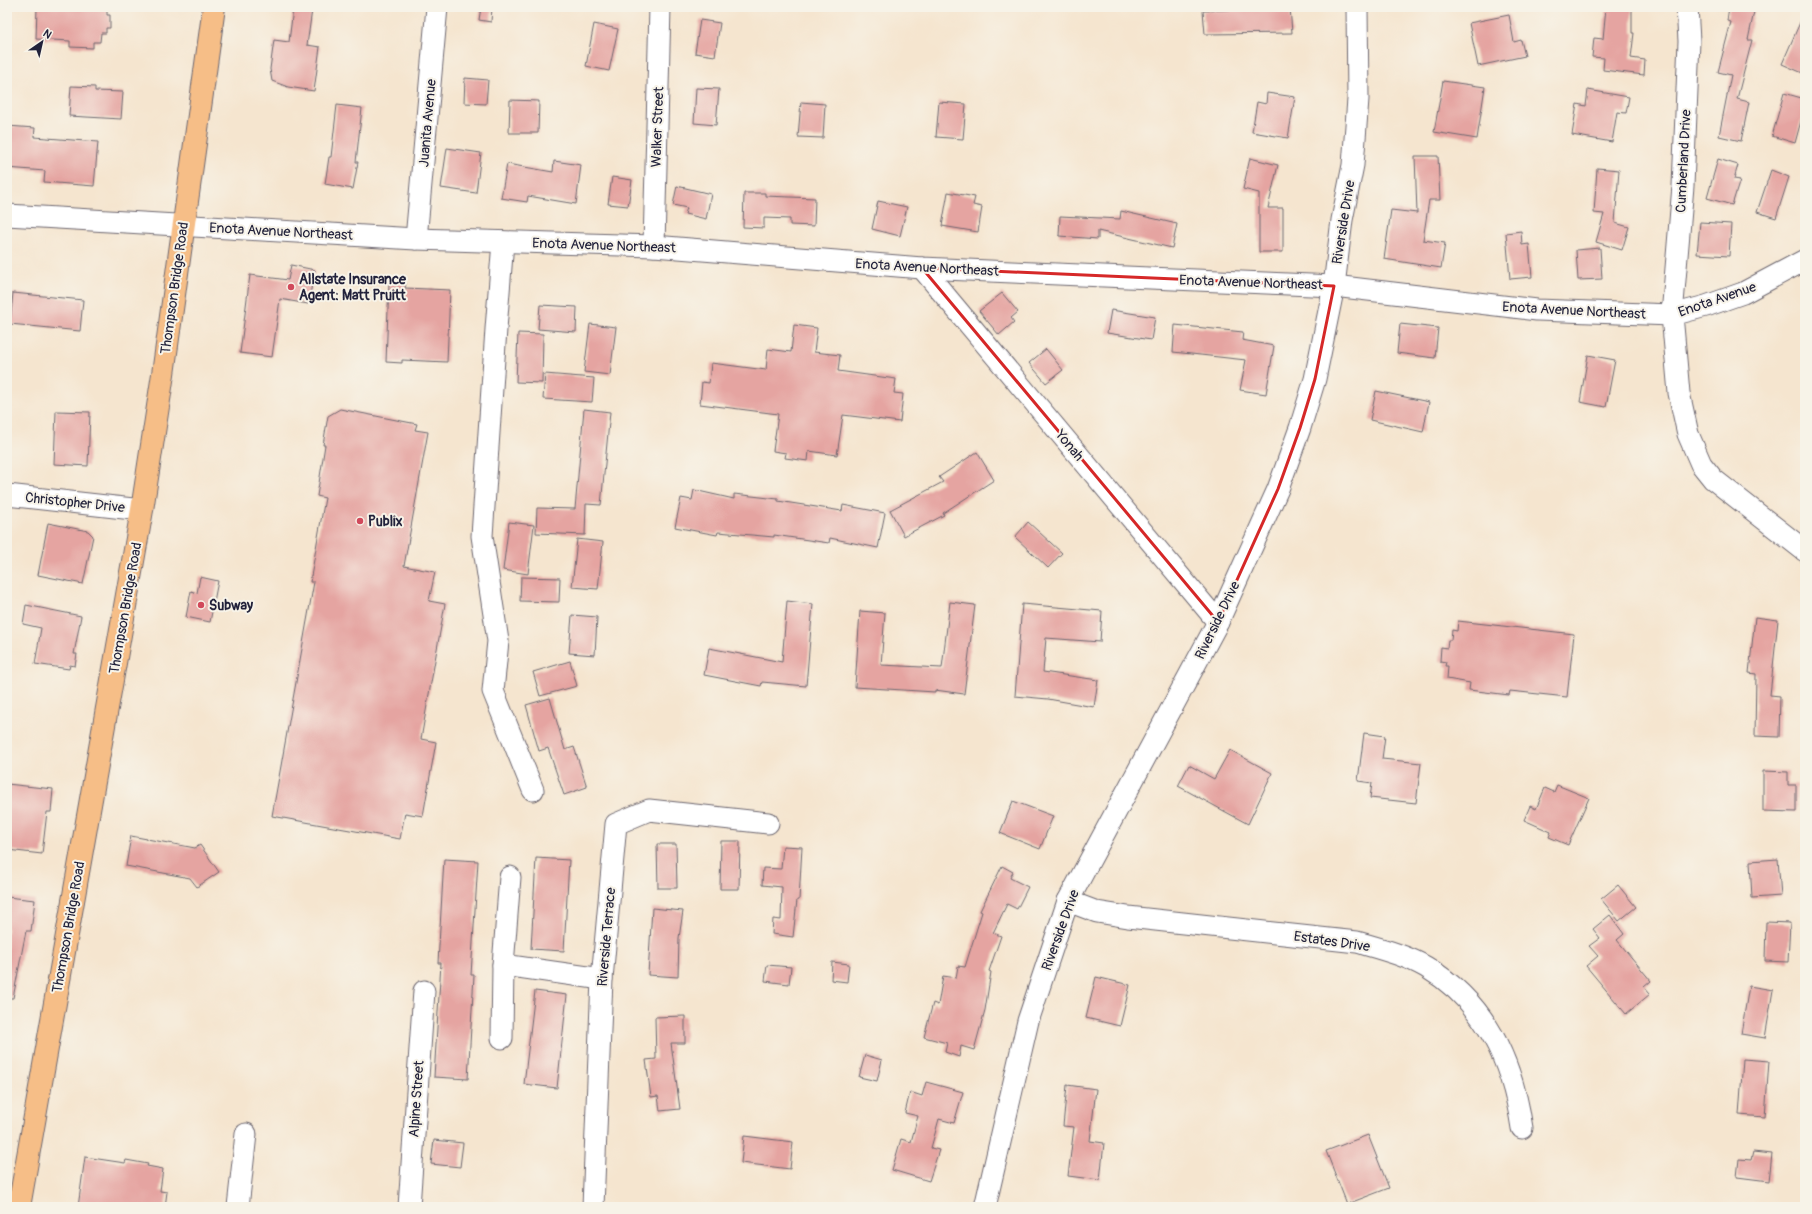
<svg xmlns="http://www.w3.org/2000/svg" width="1812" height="1214" viewBox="0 0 1812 1214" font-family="Pangolin,sans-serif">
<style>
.building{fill:#e5a4a1}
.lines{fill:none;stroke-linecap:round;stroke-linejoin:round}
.minor-casing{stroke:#6c666f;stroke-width:23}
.highway-casing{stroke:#6c666f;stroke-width:24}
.minor{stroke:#fff;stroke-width:21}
.highway{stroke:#f6be87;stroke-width:22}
.marked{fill:none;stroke:#d62828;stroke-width:3;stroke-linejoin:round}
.poi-dot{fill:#d1495b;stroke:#f7f3e8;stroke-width:1.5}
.labels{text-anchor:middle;stroke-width:4;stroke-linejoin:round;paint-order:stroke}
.street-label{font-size:14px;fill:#22223b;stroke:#f7f3e8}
.poi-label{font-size:14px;font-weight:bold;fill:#22223b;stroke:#f7f3e8;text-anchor:start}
</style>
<rect width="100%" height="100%" fill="#f7f3e8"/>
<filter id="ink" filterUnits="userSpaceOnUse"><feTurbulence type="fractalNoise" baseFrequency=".025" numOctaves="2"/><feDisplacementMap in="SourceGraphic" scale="8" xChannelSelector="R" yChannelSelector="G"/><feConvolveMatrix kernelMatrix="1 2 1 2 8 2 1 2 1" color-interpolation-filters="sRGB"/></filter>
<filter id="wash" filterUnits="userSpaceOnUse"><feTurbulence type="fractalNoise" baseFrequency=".012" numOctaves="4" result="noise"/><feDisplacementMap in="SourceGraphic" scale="16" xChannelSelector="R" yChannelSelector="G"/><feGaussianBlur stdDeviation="0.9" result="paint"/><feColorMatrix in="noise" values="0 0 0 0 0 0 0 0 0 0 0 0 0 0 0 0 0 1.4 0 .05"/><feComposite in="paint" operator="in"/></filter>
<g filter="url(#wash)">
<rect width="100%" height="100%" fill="#f5e5cf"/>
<g id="blocks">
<g class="building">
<path d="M37 7 107 8V15H110V28H106V33H101L100 42H93V48L70 47V41L36 39Z"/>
<path d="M481 7H492L491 22 479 20Z"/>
<path d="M1245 7H1290L1292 33 1205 34 1203 11 1245 9Z"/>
<path d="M1606 7H1632V33H1634L1631 58 1645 60 1644 75 1603 70 1604 58 1592 57 1594 38 1603 39Z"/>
<path d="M1729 7H1755L1748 40H1752L1737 99 1749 102 1741 141 1719 136 1731 75 1718 72 1731 22 1727 21Z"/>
<path d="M293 8 312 10 307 45 320 47 314 91 288 87 272 81 270 69 274 40 289 42Z"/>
<path d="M1805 11V74L1782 64Z"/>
<path d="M1509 15 1514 42 1521 40 1525 56 1478 66 1469 23Z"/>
<path d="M700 20 720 23 715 56 695 53Z"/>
<path d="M594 24 618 29 609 71 586 66Z"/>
<path d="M465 78 488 80 486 104 464 103Z"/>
<path d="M1443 81 1485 87 1477 139 1434 132Z"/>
<path d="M71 86 95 87V91L123 92 121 119 69 116Z"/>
<path d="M696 88 719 89 716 125 694 123Z"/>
<path d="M1588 90 1629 97 1626 113 1617 112 1612 142 1572 135 1577 104 1586 106Z"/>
<path d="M1267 93 1295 97 1288 138 1252 132 1257 102 1266 104Z"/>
<path d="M1784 93 1805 99V106L1795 143 1772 136Z"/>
<path d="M510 100 539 101 538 133H509Z"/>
<path d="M801 102 825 104 823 138 798 137Z"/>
<path d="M939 102 966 104 963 139 936 137Z"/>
<path d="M337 105 362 108 356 162H358L353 189 325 184 329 157H331Z"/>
<path d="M7 126 35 128 34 137 98 142 94 186 44 182 45 171 7 168Z"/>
<path d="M447 148 481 153 476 193 441 188Z"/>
<path d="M1415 156H1438L1440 200H1429L1423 240 1445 243 1441 268 1384 259 1391 210 1417 213Z"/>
<path d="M1250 158 1278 165 1268 208H1283V252H1259V193L1243 189Z"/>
<path d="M1718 159 1738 165 1734 179 1740 180 1732 205 1707 198Z"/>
<path d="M554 161 581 165 576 204 528 196 527 202 501 198 507 164 553 172Z"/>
<path d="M1597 168 1619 170 1615 223 1629 227 1622 250 1596 242 1604 214 1594 213Z"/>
<path d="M1771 170 1789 177 1776 218 1757 212Z"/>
<path d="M612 177 632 180 628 206 608 204Z"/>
<path d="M677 186 711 194 706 219 685 214 687 208 673 205Z"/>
<path d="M948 192 975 197 973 205 982 207 978 232 942 226Z"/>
<path d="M744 193H765V196L815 198 814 226 790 225V219L764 218V228L743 227Z"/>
<path d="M878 201 907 207 900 236 872 229Z"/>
<path d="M1121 211 1177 224 1172 248 1098 231V239L1059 236 1060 216 1120 219Z"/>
<path d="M1700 222 1731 224 1729 256 1697 254Z"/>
<path d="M1521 231 1522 245 1529 244 1532 277 1510 279 1506 233Z"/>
<path d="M1600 248 1602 279 1578 280 1576 250Z"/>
<path d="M291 265 315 270 308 304 280 299 272 357 240 353 250 275 288 280Z"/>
<path d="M389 283H406L405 288 450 290 447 362 402 360V363L386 362Z"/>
<path d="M13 293 83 300 80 331 10 324Z"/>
<path d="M1002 293 1018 312 1011 318 1014 322 999 335 979 311Z"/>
<path d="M540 305 577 307 576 332 538 329Z"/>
<path d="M1111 310 1155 317 1151 340 1107 333Z"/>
<path d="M590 324 616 327 610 375 584 372Z"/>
<path d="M1400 324 1438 328 1435 358 1397 353Z"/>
<path d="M794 325 817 328 814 352 840 355 838 371 896 379 894 393 903 394 900 422 843 415 837 455 809 451 808 461 785 458 786 453 773 451 778 414 700 404 702 382 709 383 711 363 766 370 768 349 791 352Z"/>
<path d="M1175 325 1243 332 1242 340 1274 346 1266 394 1240 390 1246 360 1173 352Z"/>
<path d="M518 333 543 334 542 383 516 382Z"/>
<path d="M1046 349 1063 370 1046 383 1029 363Z"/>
<path d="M1588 355 1615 360 1606 407 1580 402Z"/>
<path d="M545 374 594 378 592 402 543 399Z"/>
<path d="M1376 391 1429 402 1423 432 1370 420Z"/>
<path d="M340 409 417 424 415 430 428 432 404 566 435 572 429 601 445 604 421 739 436 742 423 816 405 813 400 839 272 816 314 582H310L325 498 317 496 325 445H323L328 416Z"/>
<path d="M584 409 610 412 601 505 586 504 585 535 536 533 537 508 575 509Z"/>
<path d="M56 411 90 412 88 466 54 464Z"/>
<path d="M977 452 994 480 943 513 944 515 904 536 890 510 943 482 939 477Z"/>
<path d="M694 490 734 499V494L778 499V501L842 511 843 505 885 513 878 548 830 538 829 543 774 535V537L718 532 717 535 675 527 681 498 692 500Z"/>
<path d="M509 522 534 525 528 574 503 570Z"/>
<path d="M1028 522 1062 553 1048 568 1015 537Z"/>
<path d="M48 523 88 531 93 536 83 584 38 575Z"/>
<path d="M577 539 603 542 598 589 572 587Z"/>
<path d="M200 577 218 581 210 622 186 617 191 591 197 593Z"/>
<path d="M521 577 560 578 559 602 520 601Z"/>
<path d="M787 601 813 604 806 686 762 682 761 686 704 675 709 648 782 662Z"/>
<path d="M950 602 975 605 964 694 935 690V692L855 687 860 611 885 613 881 665 942 668Z"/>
<path d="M1022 604 1102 611 1100 642 1046 638 1043 672 1098 680 1094 707 1048 699 1015 696Z"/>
<path d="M26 605 81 616 74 654H77L75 666 70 665 69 669 35 664 41 628 23 624Z"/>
<path d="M572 615 597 617 595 655 569 653Z"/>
<path d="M1755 617 1778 620 1770 695 1780 696 1779 737 1755 736 1756 674 1749 673Z"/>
<path d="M1458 621 1574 634 1567 697 1510 691 1509 695 1469 690 1470 683 1447 679 1448 666H1445L1446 662 1440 661 1441 647 1447 648 1448 640H1451L1452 630 1457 631Z"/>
<path d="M570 661 577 686 540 696 533 672Z"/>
<path d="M550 698 565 750 574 747 587 787 564 795 548 748 539 751 526 705Z"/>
<path d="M1364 733 1385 736 1382 759 1421 763 1416 803 1370 798 1372 783 1358 781Z"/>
<path d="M1230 750 1272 773 1248 824 1178 786 1189 765 1214 779Z"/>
<path d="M1763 771 1788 772V785H1796V812L1763 811Z"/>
<path d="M7 784 53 789 51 812H47L42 854 7 850Z"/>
<path d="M1557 785 1589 798 1568 845 1549 837 1551 832 1524 820 1530 806 1536 809 1545 788 1554 792Z"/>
<path d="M1013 801 1053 816 1040 849 1000 833Z"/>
<path d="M131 836 195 848 200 845 219 872 197 887 190 878 126 866Z"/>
<path d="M721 841H740L739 889H720Z"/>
<path d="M657 844H676L677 888H658Z"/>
<path d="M783 846 802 847 799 900H797L793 937 772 934 773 919 781 920 782 887 762 885 763 868 781 869Z"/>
<path d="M536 858 569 860 564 951 531 949Z"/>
<path d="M444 859 478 861 471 975H474L468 1079 434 1077 441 963H438Z"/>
<path d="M1778 859 1781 896 1752 898 1750 861Z"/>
<path d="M1002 866 1013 872 1010 878 1028 887 1017 909 1007 904 993 933 1001 936 989 971 991 972 985 1010 974 1050 961 1046 959 1057 945 1052 947 1043 924 1037 933 1003 938 1005 943 976 956 978 958 966 965 967 982 912 980 911Z"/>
<path d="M1618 885 1636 907 1619 921 1601 899Z"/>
<path d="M7 897 35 900 31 931H26L13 998H7Z"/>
<path d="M652 908 683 911 679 938 678 977 648 975Z"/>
<path d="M1610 915 1624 934 1617 940 1651 981 1644 987 1650 994 1626 1014 1586 966 1598 956 1589 946 1600 938 1593 929Z"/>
<path d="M1766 922 1790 923 1788 962 1765 961Z"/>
<path d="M832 962 849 964 847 982 831 980Z"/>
<path d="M767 965 791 967 789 984 765 981Z"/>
<path d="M1096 977 1130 985 1120 1026 1086 1018Z"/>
<path d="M1749 986 1773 990 1765 1038 1741 1034Z"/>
<path d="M535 991 567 995 557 1088 524 1084Z"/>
<path d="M685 1016V1043H671L680 1109 660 1111 658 1096 651 1097 646 1060 656 1059 655 1017Z"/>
<path d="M865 1055 882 1060 877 1081 859 1077Z"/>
<path d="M1743 1059 1769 1061 1765 1117 1739 1115Z"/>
<path d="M926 1082 963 1092 954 1123 939 1119 931 1148 939 1150 929 1181 892 1170 901 1139 911 1142 918 1116 905 1113 910 1092 922 1096Z"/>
<path d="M1067 1085 1096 1089 1090 1141 1104 1143 1100 1180 1068 1176 1074 1127 1063 1126Z"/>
<path d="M1368 1135 1389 1188 1347 1204 1326 1151Z"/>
<path d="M744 1136 793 1142 790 1169 741 1163Z"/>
<path d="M434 1140 463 1143 460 1167 431 1164Z"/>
<path d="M1753 1152 1772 1154 1769 1181 1737 1177 1739 1159 1751 1160Z"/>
<path d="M85 1157 125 1163 126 1160 148 1164 147 1166 163 1169 160 1191 167 1192 165 1207H78Z"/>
</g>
</g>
</g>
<g filter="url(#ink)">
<use href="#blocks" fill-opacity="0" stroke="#6c666f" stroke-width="1"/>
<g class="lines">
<defs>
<g id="minor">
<path d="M1687 7 1689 41 1683 186 1672 315 1679 393 1688 434 1701 464 1713 479 1805 551"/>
<path d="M7 215 416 239 654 246 922 268 1334 286 1537 310 1672 315 1706 306 1743 293 1805 260"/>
<path d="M416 239 437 7"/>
<path d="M503 242 496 329 482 536 498 641 493 691 533 790"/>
<path d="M654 246 660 7"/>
<path d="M922 268 1218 622"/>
<path d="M7 495 142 510"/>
<path d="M510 877 503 965 602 979"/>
<path d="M1068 901 1097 912 1128 917 1357 942C1381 949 1405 955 1426 967 1486 1003 1512 1061 1522 1128"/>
<path d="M502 1038 503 965"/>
<path d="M238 1207 246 1134"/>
<path d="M409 1207 424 991"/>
<path d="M593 1207 602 979 616 824 649 810 768 823"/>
<path d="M985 1207 1028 1021 1068 901 1218 622 1278 489 1300 428 1315 379 1334 286 1342 220 1353 165 1358 99 1357 7"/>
</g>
<path id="highway" d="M19 1207 142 510 163 374 214 7"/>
</defs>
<use href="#minor" class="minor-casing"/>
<use href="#highway" class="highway-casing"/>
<use href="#minor" class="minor"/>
<use href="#highway" class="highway"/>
</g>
</g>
<path class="marked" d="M922 268 1334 286 1315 379 1300 428 1278 489 1218 622Z"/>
<g class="poi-dot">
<circle cx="291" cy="287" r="4"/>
<circle cx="360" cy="521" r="4"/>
<circle cx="201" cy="605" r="4"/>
</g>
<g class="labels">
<g class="street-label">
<text transform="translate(427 123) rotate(-85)" y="5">Juanita Avenue</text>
<text transform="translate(657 127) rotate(-88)" y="5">Walker Street</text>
<text transform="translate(1683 161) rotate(-87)" y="5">Cumberland Drive</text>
<text transform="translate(1343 222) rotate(-81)" y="5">Riverside Drive</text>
<text transform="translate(281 231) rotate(3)" y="5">Enota Avenue Northeast</text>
<text transform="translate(604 245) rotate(2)" y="5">Enota Avenue Northeast</text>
<text transform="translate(927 267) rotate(3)" y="5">Enota Avenue Northeast</text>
<text transform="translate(1251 282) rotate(2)" y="5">Enota Avenue Northeast</text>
<text transform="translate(174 288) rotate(-82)" y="5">Thompson Bridge Road</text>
<text transform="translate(1717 299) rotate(-19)" y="5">Enota Avenue</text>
<text transform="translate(1574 310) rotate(3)" y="5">Enota Avenue Northeast</text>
<text transform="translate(1070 445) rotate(50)" y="5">Yonah</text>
<text transform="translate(75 502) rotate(6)" y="5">Christopher Drive</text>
<text transform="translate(125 608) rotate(-80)" y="5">Thompson Bridge Road</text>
<text transform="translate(1217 620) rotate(-64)" y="5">Riverside Drive</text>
<text transform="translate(68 927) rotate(-80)" y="5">Thompson Bridge Road</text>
<text transform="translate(1060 930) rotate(-70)" y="5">Riverside Drive</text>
<text transform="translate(606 937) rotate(-85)" y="5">Riverside Terrace</text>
<text transform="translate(1332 941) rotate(8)" y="5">Estates Drive</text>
<text transform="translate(416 1099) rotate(-86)" y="5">Alpine Street</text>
</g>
<g class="poi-label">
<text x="299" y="284">Allstate Insurance<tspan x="299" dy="16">Agent: Matt Pruitt</tspan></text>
<text x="368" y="526">Publix</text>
<text x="209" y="610">Subway</text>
</g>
</g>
<rect width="1812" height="1214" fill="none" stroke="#f7f3e8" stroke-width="24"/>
<g transform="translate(42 42) rotate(34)" stroke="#f7f3e8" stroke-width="3" paint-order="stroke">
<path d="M0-3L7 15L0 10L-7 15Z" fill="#22223b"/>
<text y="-6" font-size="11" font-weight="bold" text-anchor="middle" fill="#22223b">N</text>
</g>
</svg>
